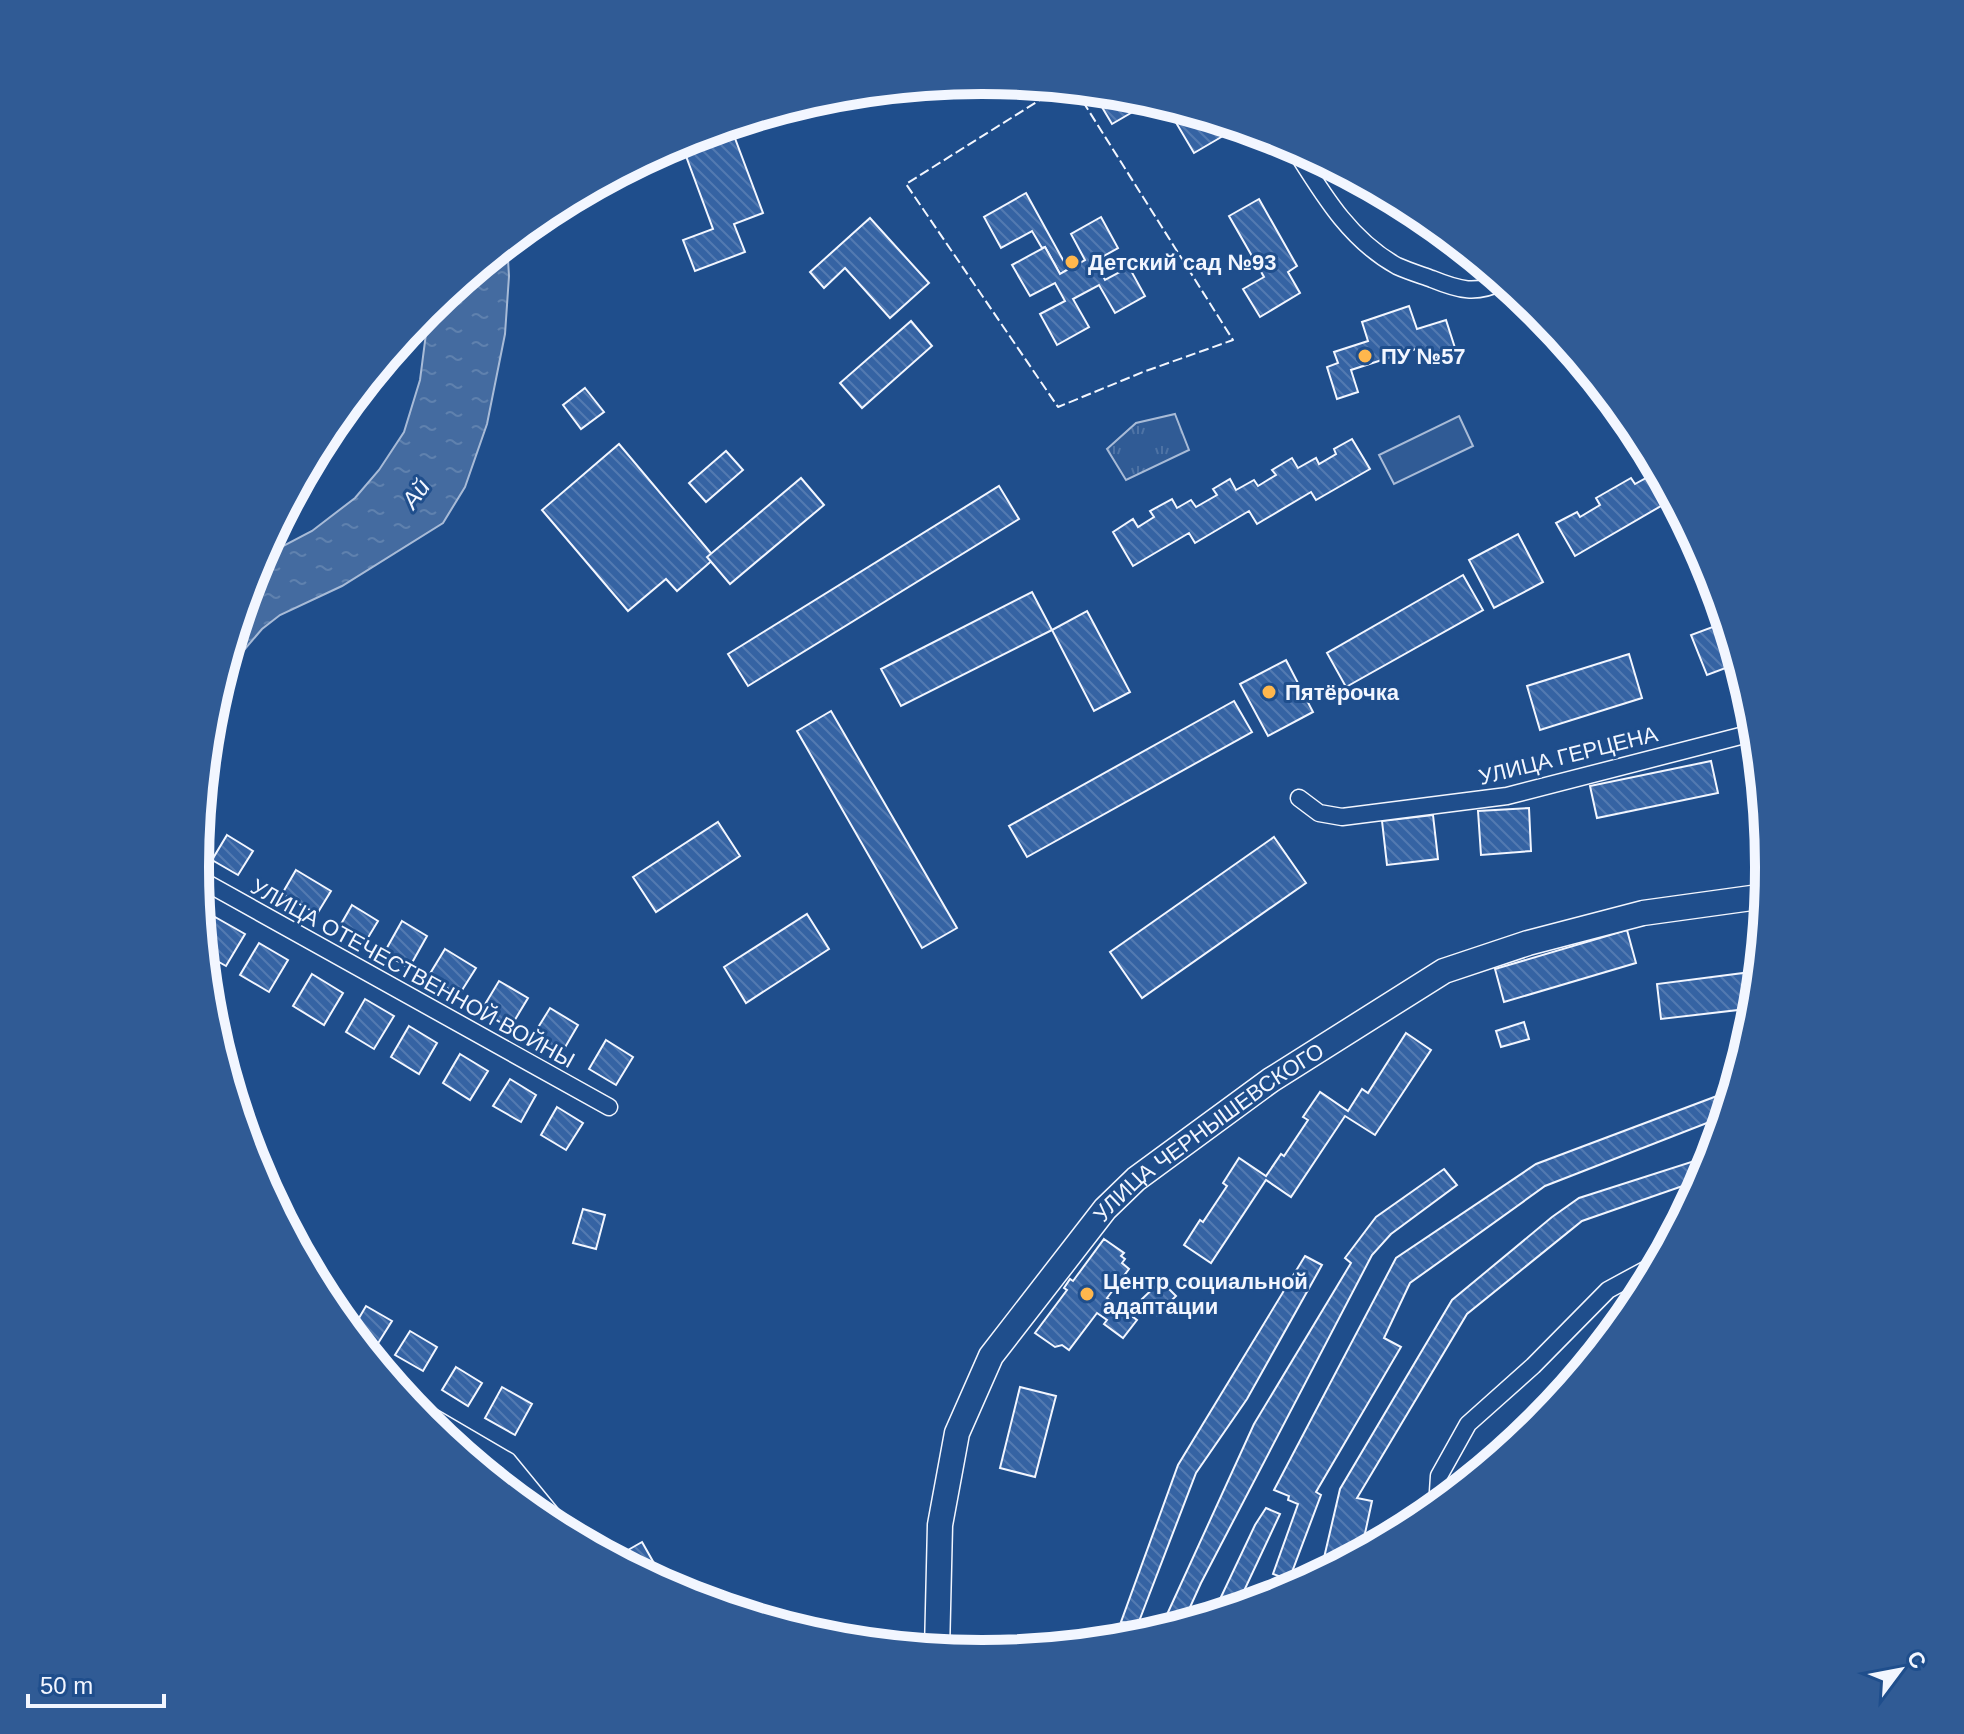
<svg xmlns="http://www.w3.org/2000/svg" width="1964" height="1734" viewBox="0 0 1964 1734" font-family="Arial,sans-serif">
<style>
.grass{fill:url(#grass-tufts);stroke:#a8bbd7;stroke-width:2}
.pitch{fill:#305b95;stroke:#a8bbd7;stroke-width:2}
.water{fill:url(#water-ripples);stroke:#a8bbd7;stroke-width:2}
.building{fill:url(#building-back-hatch);stroke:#f2f6ff;stroke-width:2}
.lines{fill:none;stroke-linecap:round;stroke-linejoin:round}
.street-casing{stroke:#f2f6ff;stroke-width:19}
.secondary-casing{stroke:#f2f6ff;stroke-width:27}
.street{stroke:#1f4e8c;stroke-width:16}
.secondary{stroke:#1f4e8c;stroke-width:24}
.fence{stroke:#f2f6ff;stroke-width:2;stroke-dasharray:10 4;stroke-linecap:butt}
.poi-dot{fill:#ffb74d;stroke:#1f4e8c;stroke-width:3}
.labels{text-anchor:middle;stroke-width:6;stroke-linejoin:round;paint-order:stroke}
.poi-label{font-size:22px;font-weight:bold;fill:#f2f6ff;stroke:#1f4e8c;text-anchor:start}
.street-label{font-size:22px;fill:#f2f6ff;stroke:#1f4e8c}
.water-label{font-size:24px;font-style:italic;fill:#f2f6ff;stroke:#1f4e8c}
.rim{fill:none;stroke:#f2f6ff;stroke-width:10}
</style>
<defs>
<pattern id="grass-tufts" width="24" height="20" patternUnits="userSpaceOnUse" patternTransform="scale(2)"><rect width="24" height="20" fill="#305b95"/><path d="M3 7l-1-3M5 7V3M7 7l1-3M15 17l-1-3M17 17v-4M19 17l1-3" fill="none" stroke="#4e73a5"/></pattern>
<pattern id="water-ripples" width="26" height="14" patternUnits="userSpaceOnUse" patternTransform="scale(2)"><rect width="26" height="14" fill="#446ba0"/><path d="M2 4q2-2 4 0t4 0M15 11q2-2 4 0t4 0" fill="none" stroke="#5f81ae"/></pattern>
<pattern id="building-back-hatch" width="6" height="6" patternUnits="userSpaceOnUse" patternTransform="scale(2)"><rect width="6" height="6" fill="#3563a3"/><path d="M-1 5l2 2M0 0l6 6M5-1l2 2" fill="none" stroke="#537ab1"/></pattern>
</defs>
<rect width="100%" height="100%" fill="#1f4e8c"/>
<path class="grass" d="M1175 414 1189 450 1126 480 1107 449 1136 423Z"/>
<path class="pitch" d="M1459 416 1473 446 1394 484 1379 455Z"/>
<path class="water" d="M507 243 509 276 505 334 487 424 465 487 443 523 342 586 280 615 262 629 222 676 255 566 264 556 312 531 355 498 379 470 404 432 420 380 428 318 434 304Z"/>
<g class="building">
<path d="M1104 92 1136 95 1153 100 1112 124 1096 97Z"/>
<path d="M1165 104 1213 118 1223 136 1194 153Z"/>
<path d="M730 125 763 213 734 224 745 252 695 271 683 240 713 229 680 140Z"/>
<path d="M1026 193 1068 269 1060 274 1045 247 1042 248 1032 231 1001 248 984 217Z"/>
<path d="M1259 199 1297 266 1288 272 1300 293 1260 317 1243 289 1264 277 1229 216Z"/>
<path d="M1101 217 1118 248 1095 261 1105 280 1129 267 1145 296 1115 313 1099 285 1073 299 1089 327 1057 345 1040 314 1065 301 1055 283 1030 296 1012 265 1045 247 1060 274 1085 260 1071 234Z"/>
<path d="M870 218 929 283 890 318 845 268 824 288 810 272Z"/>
<path d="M1409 306 1417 329 1446 320 1456 351 1427 360 1422 347 1351 370 1358 392 1337 399 1327 367 1338 363 1334 352 1368 341 1362 322Z"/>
<path d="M911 321 932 346 862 408 840 383Z"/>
<path d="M585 388 604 412 581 429 563 405Z"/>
<path d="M1352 439 1370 469 1316 500 1311 492 1257 524 1249 511 1195 543 1189 533 1133 566 1113 532 1133 519 1138 527 1154 517 1150 511 1172 499 1177 508 1191 500 1196 507 1217 495 1213 489 1230 479 1236 490 1254 480 1258 486 1276 475 1272 470 1292 458 1298 468 1316 458 1319 464 1336 454 1334 449Z"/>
<path d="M619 444 715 558 677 591 666 579 628 611 542 510Z"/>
<path d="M726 451 743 470 706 502 689 483Z"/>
<path d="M1656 466 1673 499 1575 556 1556 523 1577 512 1580 517 1600 505 1596 498 1631 478 1635 484 1653 474 1651 469Z"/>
<path d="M801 478 824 505 730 584 707 557Z"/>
<path d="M999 486 1019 519 748 686 728 654Z"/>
<path d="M1518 534 1543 582 1494 608 1469 560Z"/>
<path d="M1463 575 1483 610 1346 687 1327 653Z"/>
<path d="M1032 592 1052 630 901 706 881 669Z"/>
<path d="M1087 611 1130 692 1094 711 1052 630Z"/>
<path d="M1726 622 1739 663 1707 675 1691 635Z"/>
<path d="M1629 654 1642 698 1540 730 1527 686Z"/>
<path d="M1286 660 1313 712 1268 736 1240 684Z"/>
<path d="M1234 701 1252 732 1027 857 1009 826Z"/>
<path d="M831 711 957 928 922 948 797 731Z"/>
<path d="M1757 748 1761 788H1758L1750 750Z"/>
<path d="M1711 761 1718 793 1597 818 1590 786Z"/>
<path d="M1529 808 1531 851 1481 855 1478 811Z"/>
<path d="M1433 815 1438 859 1387 865 1382 821Z"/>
<path d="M718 822 740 856 656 912 633 877Z"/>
<path d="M227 835 253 851 238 875 212 860Z"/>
<path d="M1274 837 1306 883 1142 998 1110 952Z"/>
<path d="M296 870 331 891 317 914 282 894Z"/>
<path d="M352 905 378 921 366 941 340 926Z"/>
<path d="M807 914 829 949 746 1003 724 967Z"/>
<path d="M215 917 245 934 226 966 203 953 202 939Z"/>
<path d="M402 921 427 936 409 968 384 953Z"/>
<path d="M1627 930 1636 963 1504 1002 1495 969Z"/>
<path d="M259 943 288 960 269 992 240 975Z"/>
<path d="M445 949 476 968 459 995 428 977Z"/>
<path d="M1759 971 1755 1008 1661 1019 1657 984Z"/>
<path d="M312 974 343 993 324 1025 293 1006Z"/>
<path d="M499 981 528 998 510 1028 481 1011Z"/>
<path d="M365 999 394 1016 374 1049 346 1032Z"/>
<path d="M550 1008 578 1025 560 1056 531 1039Z"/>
<path d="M1524 1022 1529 1039 1501 1047 1496 1031Z"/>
<path d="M409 1026 437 1043 419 1074 391 1057Z"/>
<path d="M1406 1033 1431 1050 1375 1135 1345 1116 1291 1197 1266 1180 1211 1263 1184 1245 1200 1220 1203 1222 1227 1186 1223 1183 1239 1158 1266 1176 1281 1154 1284 1156 1308 1120 1303 1117 1320 1092 1348 1111 1362 1089 1368 1093Z"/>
<path d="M606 1040 633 1057 616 1085 589 1069Z"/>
<path d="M460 1054 488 1071 470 1100 443 1083Z"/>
<path d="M510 1079 536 1095 521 1122 493 1106Z"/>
<path d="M1733 1090 1725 1116 1545 1186 1410 1283 1384 1338 1401 1347 1316 1492 1321 1495 1289 1580 1273 1574 1298 1504 1288 1500 1289 1496 1274 1490 1396 1258 1536 1164Z"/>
<path d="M557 1107 583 1123 566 1150 541 1135Z"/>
<path d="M1713 1155 1703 1179 1582 1221 1467 1314 1357 1498 1372 1501 1361 1552 1320 1575 1340 1489 1452 1300 1552 1217 1579 1198Z"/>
<path d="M1444 1169 1457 1185 1391 1234 1372 1255 1201 1583 1182 1625 1159 1632 1254 1424 1351 1263 1345 1258 1376 1217Z"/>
<path d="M583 1209 605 1215 596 1249 573 1243Z"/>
<path d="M1104 1239 1124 1253 1121 1256 1125 1259 1122 1263 1129 1269 1107 1298 1137 1320 1123 1338 1104 1324 1107 1320 1097 1313 1069 1350 1062 1345 1055 1347 1035 1333 1067 1290 1064 1288 1070 1279 1073 1281Z"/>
<path d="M1305 1256 1322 1265 1247 1399 1196 1473 1138 1624 1121 1622 1178 1465Z"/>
<path d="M318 1277 340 1291 330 1307 315 1281Z"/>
<path d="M1161 1281 1176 1296 1157 1315 1142 1299Z"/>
<path d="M366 1306 392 1321 377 1345 352 1330Z"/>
<path d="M410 1331 437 1347 423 1371 395 1355Z"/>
<path d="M456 1367 482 1383 468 1406 442 1390Z"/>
<path d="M502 1387 532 1404 515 1435 485 1418Z"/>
<path d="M1020 1387 1056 1396 1035 1477 1000 1468Z"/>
<path d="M1509 1430 1519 1439 1475 1476 1471 1471Z"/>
<path d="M1266 1508 1280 1514 1236 1608 1212 1616 1255 1525Z"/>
<path d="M1387 1522 1402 1523 1401 1531 1384 1540Z"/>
<path d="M642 1542 655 1565 641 1573 628 1566 621 1554Z"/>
</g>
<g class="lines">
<defs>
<g id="street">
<path d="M1292 145C1321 191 1348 239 1397 266 1408 271 1421 275 1432 279 1459 290 1476 295 1503 281"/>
<path d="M1299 798 1319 813 1342 817 1507 796 1756 732"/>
<path d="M196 877 609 1107"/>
<path d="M407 1402 508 1461 567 1533"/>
<path d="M1437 1507 1439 1476 1468 1424 1533 1366 1608 1290 1658 1263"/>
</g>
<g id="secondary">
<path id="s1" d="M937 1650 940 1525 957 1433 991 1356 1105 1209 1136 1179 1271 1080 1444 971 1528 943 1643 913 1766 896"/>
</g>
</defs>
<use href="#street" class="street-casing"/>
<use href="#secondary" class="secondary-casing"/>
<use href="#street" class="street"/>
<use href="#secondary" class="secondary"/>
<path class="fence" d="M1059 88 906 184 1058 407 1143 372 1233 340 1075 89"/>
</g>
<g class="poi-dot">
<circle cx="1072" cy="262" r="8"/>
<circle cx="1365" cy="356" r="8"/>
<circle cx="1269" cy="692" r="8"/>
<circle cx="1087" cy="1294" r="8"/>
</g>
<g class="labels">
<g class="poi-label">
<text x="1088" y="270">Детский сад №93</text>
<text x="1381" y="364">ПУ №57</text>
<text x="1285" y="700">Пятёрочка</text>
<text x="1103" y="1289">Центр социальной<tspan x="1103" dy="25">адаптации</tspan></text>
</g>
<g class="street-label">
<text transform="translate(1568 755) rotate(-14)" y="8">УЛИЦА ГЕРЦЕНА</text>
<text transform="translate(413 973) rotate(29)" y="8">УЛИЦА ОТЕЧЕСТВЕННОЙ ВОЙНЫ</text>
<text dy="8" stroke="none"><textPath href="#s1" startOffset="618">УЛИЦА ЧЕРНЫШЕВСКОГО</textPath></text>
</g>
<g class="water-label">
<text transform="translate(416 494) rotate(-54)" y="8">Ай</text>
</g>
</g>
<path d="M0 0H1964V1734H0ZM209 867a773 773 0 1 1 1546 0a773 773 0 1 1-1546 0Z" fill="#305b95" fill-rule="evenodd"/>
<path class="rim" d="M209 867a773 773 0 1 1 1546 0a773 773 0 1 1-1546 0Z"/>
<g transform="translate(1900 1670) rotate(58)" stroke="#1f4e8c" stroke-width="6" paint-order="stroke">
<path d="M0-6L14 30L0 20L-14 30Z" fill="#f2f6ff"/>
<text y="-12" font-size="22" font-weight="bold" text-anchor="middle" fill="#f2f6ff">С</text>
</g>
<path d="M28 1694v12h136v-12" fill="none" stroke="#f2f6ff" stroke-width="4"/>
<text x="40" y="1694" font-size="24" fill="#f2f6ff" stroke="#1f4e8c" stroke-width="6" paint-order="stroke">50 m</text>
</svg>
